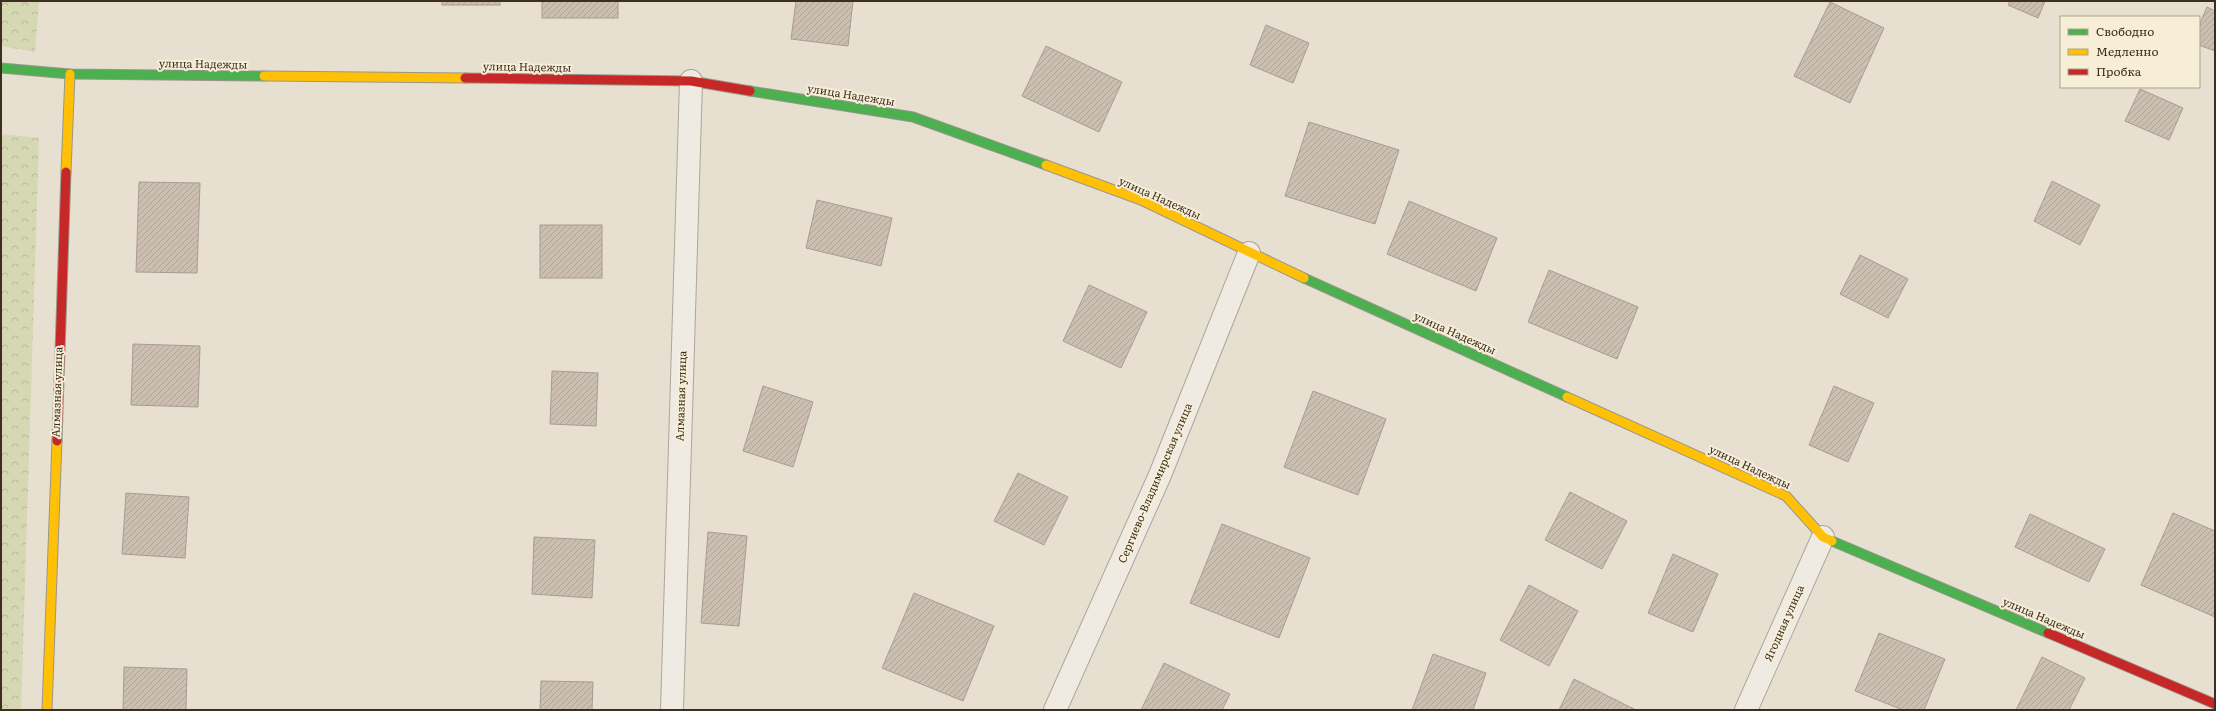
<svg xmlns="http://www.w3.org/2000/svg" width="2216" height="711" viewBox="0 0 2216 711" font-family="Literata,serif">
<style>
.forest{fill:url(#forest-crowns)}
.building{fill:url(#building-hatch);stroke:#a89c90}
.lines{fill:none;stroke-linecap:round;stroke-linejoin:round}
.street-casing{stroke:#ada599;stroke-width:24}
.fast-casing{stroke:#9c958a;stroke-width:11}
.slow-casing{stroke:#9c958a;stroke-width:11}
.jam-casing{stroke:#9c958a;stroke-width:11}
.street{stroke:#efebe3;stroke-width:22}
.fast{stroke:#4caf50;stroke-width:9}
.slow{stroke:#ffc107;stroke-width:9}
.jam{stroke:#c62828;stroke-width:9}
.labels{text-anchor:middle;stroke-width:4;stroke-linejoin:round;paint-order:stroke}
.street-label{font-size:11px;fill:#3d2e20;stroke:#f7eed8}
</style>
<defs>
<pattern id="forest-crowns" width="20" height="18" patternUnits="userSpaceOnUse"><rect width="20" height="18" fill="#d6d7b3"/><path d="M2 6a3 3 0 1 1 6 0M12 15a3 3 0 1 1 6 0" fill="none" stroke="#b9b99a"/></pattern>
<pattern id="building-hatch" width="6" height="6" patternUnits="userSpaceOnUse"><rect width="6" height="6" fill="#cbbfb2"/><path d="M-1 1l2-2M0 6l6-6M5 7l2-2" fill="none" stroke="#afa499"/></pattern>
</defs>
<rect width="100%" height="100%" fill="#e7e0d1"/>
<g class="forest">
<path d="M1 1H39L35 52 1 46Z"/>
<path d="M1 134 39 138 21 710H1Z"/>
</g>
<g class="building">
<rect x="442" y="1" width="58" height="4"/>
<rect x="542" y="1" width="76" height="17"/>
<path d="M796 1H853L848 46 791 39Z"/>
<path d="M2010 1H2045L2038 18 2008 5Z"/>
<path d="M1830 2 1884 28 1850 103 1794 76Z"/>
<path d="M2207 7 2215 11V51L2199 45V26Z"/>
<path d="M1266 25 1309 43 1293 83 1250 65Z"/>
<path d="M1046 46 1122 82 1099 132 1022 96Z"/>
<path d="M2140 89 2183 108 2169 140 2125 121Z"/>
<path d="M1309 122 1399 150 1375 224 1285 196Z"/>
<path d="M2052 181 2100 205 2080 245 2034 221Z"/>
<path d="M139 182 200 183 197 273 136 272Z"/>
<path d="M817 200 892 218 881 266 806 248Z"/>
<path d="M1409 201 1497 238 1476 291 1387 254Z"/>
<rect x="540" y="225" width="62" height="53"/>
<path d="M1860 255 1908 279 1888 318 1840 294Z"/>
<path d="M1549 270 1638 307 1617 359 1528 322Z"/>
<path d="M1089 285 1147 312 1121 368 1063 341Z"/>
<path d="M133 344 200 346 198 407 131 405Z"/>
<path d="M552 371 598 373 596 426 550 424Z"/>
<path d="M763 386 813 402 793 467 743 451Z"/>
<path d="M1834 386 1874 403 1848 462 1809 445Z"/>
<path d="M1313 391 1386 419 1358 495 1284 467Z"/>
<path d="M1018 473 1068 497 1044 545 994 521Z"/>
<path d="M1570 492 1627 521 1602 569 1545 540Z"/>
<path d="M126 493 189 497 185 558 122 554Z"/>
<path d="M2173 513 2215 531V617L2141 585Z"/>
<path d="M2030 514 2105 549 2089 582 2015 547Z"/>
<path d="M1222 524 1310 558 1279 638 1190 603Z"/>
<path d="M708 532 747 536 739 626 701 623Z"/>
<path d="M534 537 595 540 592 598 532 594Z"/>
<path d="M1673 554 1718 574 1693 632 1648 613Z"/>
<path d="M1529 585 1578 611 1549 666 1500 640Z"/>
<path d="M914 593 994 626 963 701 882 668Z"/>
<path d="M1879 633 1945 659 1924 710H1903L1855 691Z"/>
<path d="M1433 654 1486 673 1473 710H1412Z"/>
<path d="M2042 657 2085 678 2069 710H2016Z"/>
<path d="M1164 663 1230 694 1222 710H1141Z"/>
<path d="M124 667 187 669 186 710H123Z"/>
<path d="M1574 679 1636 710H1559Z"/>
<path d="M541 681 593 682 592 710H540Z"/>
</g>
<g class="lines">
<defs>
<g id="street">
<path d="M672 710 691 81"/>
<path d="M1055 710 1160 475 1249 253"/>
<path d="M1746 710 1823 537"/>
</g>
<g id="fast">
<path d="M1 68 70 74 264 76"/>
<path d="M750 91 913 117 1046 165"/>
<path d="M1304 278 1567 397"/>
<path d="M1832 541 2048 633"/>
</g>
<g id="slow">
<path d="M264 76 465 78"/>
<path d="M1046 165 1141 200 1304 278"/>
<path d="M66 172 70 74"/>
<path d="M1567 397 1786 496 1823 537 1832 541"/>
<path d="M47 710 57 441"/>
</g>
<g id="jam">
<path d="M465 78 691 81 750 91"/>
<path d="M57 441 66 172"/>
<path d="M2048 633 2215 704"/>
</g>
</defs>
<use href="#street" class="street-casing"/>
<use href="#fast" class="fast-casing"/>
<use href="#slow" class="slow-casing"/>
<use href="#jam" class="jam-casing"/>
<use href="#street" class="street"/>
<use href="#fast" class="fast"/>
<use href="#slow" class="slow"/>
<use href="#jam" class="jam"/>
</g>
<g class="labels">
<g class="street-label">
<text transform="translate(203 64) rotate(1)" y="4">улица Надежды</text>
<text transform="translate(527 67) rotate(1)" y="4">улица Надежды</text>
<text transform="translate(851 95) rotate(9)" y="4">улица Надежды</text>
<text transform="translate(1160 198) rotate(24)" y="4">улица Надежды</text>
<text transform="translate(1455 333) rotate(24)" y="4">улица Надежды</text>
<text transform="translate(57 392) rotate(-88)" y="4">Алмазная улица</text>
<text transform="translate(681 396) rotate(-88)" y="4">Алмазная улица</text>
<text transform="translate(1750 467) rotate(25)" y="4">улица Надежды</text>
<text transform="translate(1155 483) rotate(-67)" y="4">Сергиево-Владимирская улица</text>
<text transform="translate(2044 618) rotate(23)" y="4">улица Надежды</text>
<text transform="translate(1784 623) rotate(-66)" y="4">Ягодная улица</text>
</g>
</g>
<rect width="2216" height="711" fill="none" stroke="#3d2e20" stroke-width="4"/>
<rect x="2060" y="16" width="140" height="72" fill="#f7eed8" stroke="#ada18e"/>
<rect x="2068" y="29" width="20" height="6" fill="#4caf50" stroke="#ada18e"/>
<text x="2096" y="36" font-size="12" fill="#3d2e20">Свободно</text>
<rect x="2068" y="49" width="20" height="6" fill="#ffc107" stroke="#ada18e"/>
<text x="2096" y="56" font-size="12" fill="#3d2e20">Медленно</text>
<rect x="2068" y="69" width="20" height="6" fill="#c62828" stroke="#ada18e"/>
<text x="2096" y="76" font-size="12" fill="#3d2e20">Пробка</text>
</svg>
